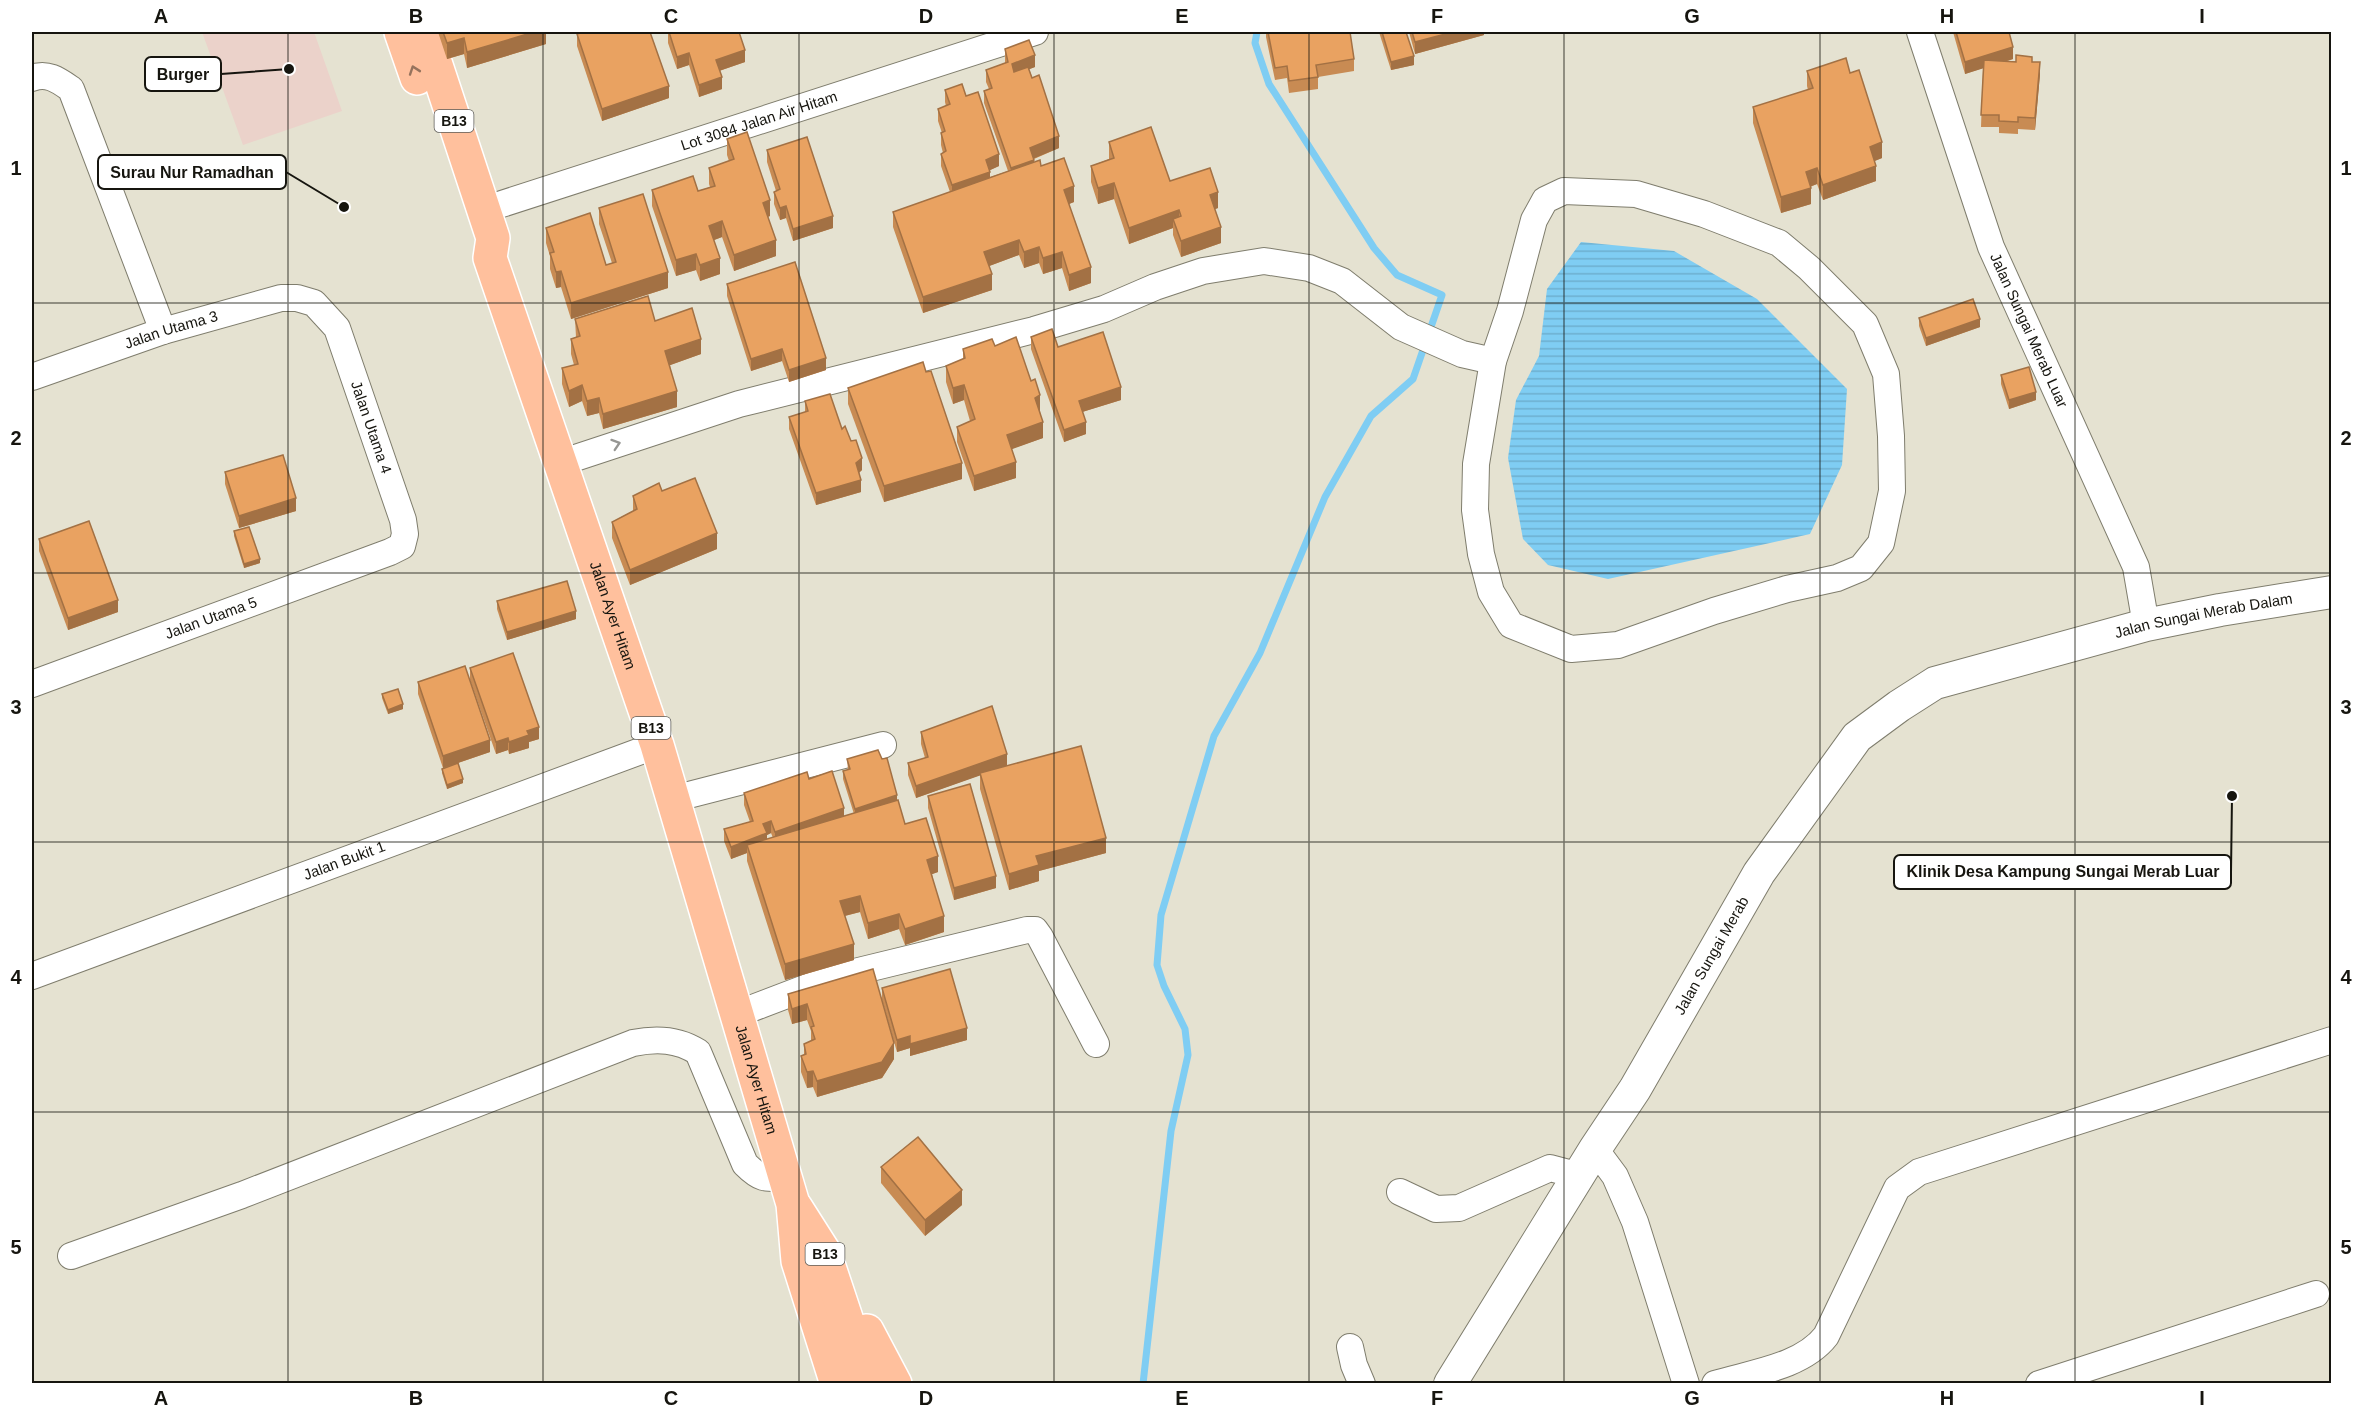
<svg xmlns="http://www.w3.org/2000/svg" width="2363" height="1415" viewBox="0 0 2363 1415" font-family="Helvetica,sans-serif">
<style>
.commercial{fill:#ebd2ca}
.water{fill:url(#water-rules)}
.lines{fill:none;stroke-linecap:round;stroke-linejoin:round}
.stream{stroke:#7fcdf3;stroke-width:7}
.minor-casing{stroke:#7f7d6d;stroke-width:28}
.tertiary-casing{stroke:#7f7d6d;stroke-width:34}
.primary-casing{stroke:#fff;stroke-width:36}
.minor{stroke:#fff;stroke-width:26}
.tertiary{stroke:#fff;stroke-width:32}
.primary{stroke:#ffc09d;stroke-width:33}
.wall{fill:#c88b53;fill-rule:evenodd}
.shaded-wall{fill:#a37144}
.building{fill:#e9a261;stroke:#a37144;stroke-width:1.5}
.oneway{stroke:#96735d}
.oneway2{stroke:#969693}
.grid{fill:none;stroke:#16150f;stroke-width:1.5;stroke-opacity:0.55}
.labels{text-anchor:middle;stroke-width:6;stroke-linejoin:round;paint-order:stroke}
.shield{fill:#fff;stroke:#5c5b57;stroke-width:1.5}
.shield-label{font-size:14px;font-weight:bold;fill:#16150f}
.street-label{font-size:15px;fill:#16150f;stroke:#fff}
.leader{fill:none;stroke:#16150f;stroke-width:2}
.callout-dot{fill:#16150f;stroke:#fff;stroke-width:2}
.callout{fill:#fff;stroke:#16150f;stroke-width:2}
.callout-label{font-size:16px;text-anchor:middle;font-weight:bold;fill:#16150f}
.neatline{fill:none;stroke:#16150f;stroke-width:2}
.grid-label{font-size:20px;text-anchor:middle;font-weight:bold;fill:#16150f}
</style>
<defs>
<pattern id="water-rules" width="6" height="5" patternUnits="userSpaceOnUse" patternTransform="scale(1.5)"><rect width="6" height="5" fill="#7fcdf3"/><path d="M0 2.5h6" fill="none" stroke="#6dafcf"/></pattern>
</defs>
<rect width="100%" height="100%" fill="#e5e2d1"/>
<path class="commercial" d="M202 32H314L342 111 243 145Z"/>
<path class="water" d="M1581 242 1674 251 1757 299 1847 389 1842 465 1810 534 1608 579 1548 565 1523 539 1508 458 1516 400 1539 356 1547 289Z"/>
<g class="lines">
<path class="stream" d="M1143 1384 1171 1131 1188 1055 1185 1029 1164 986 1157 965 1161 915 1214 736 1260 653 1325 497 1371 416 1413 379 1442 295 1397 275 1374 248 1269 84 1255 43 1257 32"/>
<defs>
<g id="minor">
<path id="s1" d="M1920 32 1991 247 2136 567 2146 625"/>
<path d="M32 78C47 72 58 80 71 89L163 331"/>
<path d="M1564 191 1636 194 1704 214 1779 243 1809 268 1865 324 1886 374 1891 436 1892 491 1881 543 1861 568 1837 578 1787 589 1714 611 1618 645 1571 649 1511 625 1491 592 1481 554 1475 510 1476 464 1493 361 1510 311 1534 220 1545 200Z"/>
<path id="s2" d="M483 210 1035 32"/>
<path id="s3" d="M32 377 163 331 281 298H297L314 303 337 328 403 520 405 534 402 546 390 552 32 684"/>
<path d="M560 463 739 404 1034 330 1104 309 1155 287 1203 271 1264 261 1309 268 1342 281 1401 327 1462 354 1493 361"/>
<path d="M673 799 883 745"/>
<path id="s4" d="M32 976 657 745"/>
<path d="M737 1014 834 977 1027 930H1035L1040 937 1096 1044"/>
<path d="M1595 1149 1615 1176 1635 1222 1686 1384"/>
<path d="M1400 1192 1436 1209 1459 1208 1550 1168 1580 1176"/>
<path d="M71 1256 242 1195 633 1043C657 1038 678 1039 698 1052L745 1164C760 1179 765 1179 785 1178"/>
<path d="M1350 1347 1354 1365 1362 1384"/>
<path d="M1715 1384C1751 1373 1802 1367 1826 1336L1897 1188 1919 1172 2332 1040"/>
<path d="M2039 1384 2316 1294"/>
</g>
<g id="tertiary">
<path id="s5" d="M1450 1384 1595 1149 1635 1089 1759 873 1857 737 1899 706 1935 683 2146 625 2220 610 2332 592"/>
</g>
<g id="primary">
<path d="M401 32 417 78"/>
<path id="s6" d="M425 32 493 238 490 258 657 745 793 1204 798 1261 837 1384"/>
<path d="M796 1208 824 1252 868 1384"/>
<path d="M867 1331 895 1384"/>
</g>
</defs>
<use href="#minor" class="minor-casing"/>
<use href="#tertiary" class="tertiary-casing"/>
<use href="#primary" class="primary-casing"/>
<use href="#minor" class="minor"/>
<use href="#tertiary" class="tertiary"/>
<use href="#primary" class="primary"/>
</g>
<g class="wall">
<path d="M438 32H546V44L467 68 464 54 447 59Z"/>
<path d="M668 32 745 62 719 71 722 89 699 97 689 65 677 69 668 43Z"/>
<path d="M1266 32H1350L1354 59V71L1318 77V89L1289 93 1287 78 1275 80 1266 37Z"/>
<path d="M1379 32H1406L1414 65 1391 70Z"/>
<path d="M1409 32H1484V35L1415 54Z"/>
<path d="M1953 32H2009L2013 59 2007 61 2032 62 2040 74 2035 130 2018 129V134L1999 133V127H1981L1983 68 1965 74Z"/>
<path d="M577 34 669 98 602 121 577 46Z"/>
<path d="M1005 49 1035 67 1029 69 1059 148 1034 159V162L1041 166 1074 202 1069 204 1091 283 1069 291 1062 268 1043 274 1039 263 1024 268 1019 255 989 266 992 290 923 313 893 227V212L950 192 941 166V154L943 153 941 145V133H942L938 121V109L946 106 945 102V90L966 96 999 166 990 170V177L1008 171 984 103V91L989 89 986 82V70L1005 63Z"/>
<path d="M1807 71 1850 73 1882 158 1874 161 1876 181 1823 200 1817 184 1810 187 1811 204 1781 213 1753 123V107L1808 90 1807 86Z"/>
<path d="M727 139 770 216 768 217 776 256 734 271 722 237 714 240 720 274 700 281 696 270 676 276 652 206V190L698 191 710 187 709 184V168L729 161 727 155Z"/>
<path d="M1109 142 1170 181 1218 208 1215 209 1221 243 1181 257 1173 235V228L1129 244 1114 199 1098 204 1091 182V166L1109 159Z"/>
<path d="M767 150 833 228 793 241 786 218 780 220 774 204V192L776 191 767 162Z"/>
<path d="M599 208 668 288 571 319 561 287 556 288 550 269V256L546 243V228L606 265 612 263 599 224Z"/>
<path d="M727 284 826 370 789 382 782 361 751 371 727 296Z"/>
<path d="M1919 318 1980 327 1926 346 1919 326Z"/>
<path d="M575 319 655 321 701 354 670 365 677 407 603 429 599 413 587 416 582 401 569 407 562 384V368L574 365 571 354V339L576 337Z"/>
<path d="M1031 337 1058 347 1121 400 1082 412 1086 434 1064 442 1031 349Z"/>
<path d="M995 346 1040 411 1043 438 1011 449 1016 478 974 491 957 442V427L970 421 964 400 953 404 946 382V366L963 359V349Z"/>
<path d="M2001 375 2036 400 2009 409 2001 384Z"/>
<path d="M848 388 962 479 884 502 848 404Z"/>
<path d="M805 401 842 429 862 470 859 473 861 492 816 505 789 429V417L805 412Z"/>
<path d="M225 472 296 511 239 528 225 484Z"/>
<path d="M662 491 717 549 630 585 612 538V522L633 511V496Z"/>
<path d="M234 531 260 563 244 568 234 536Z"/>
<path d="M39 539 118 612 68 630 39 551Z"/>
<path d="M497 601 576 619 507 640 497 609Z"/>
<path d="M470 668 539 739 529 742V748L509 754 508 750 496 754 470 680Z"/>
<path d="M418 682 490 752 458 763 463 783 447 789 442 773V769L443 768 418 694Z"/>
<path d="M382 694 403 709 388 714 382 698Z"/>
<path d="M921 732 1007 766 1000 768 1106 853 1039 871V881L1009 890 980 789V775L916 798 908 775V763L925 758 921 744Z"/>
<path d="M847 759 897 801 905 824 938 872 932 874 944 932 905 945 899 929 868 939 860 912 845 916 854 960 785 980 747 861V853L731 859 724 841V829L750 822 744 805V793L809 779 844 817 854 814 843 779V771L848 770ZM771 833 773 838 767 839V835Z"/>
<path d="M928 796 996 888 954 900 928 808Z"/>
<path d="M873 969 894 1059 882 1078 817 1097 813 1087 807 1088 801 1072V1056L804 1055V1044L811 1041V1031L807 1020 792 1024 788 1010V994Z"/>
<path d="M882 988 967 1040 910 1056V1048L897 1052 882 1000Z"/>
<path d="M881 1167 962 1205 925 1236 881 1183Z"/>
</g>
<g class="shaded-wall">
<path d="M534 32H546V44L467 68V52Z"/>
<path d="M1453 32H1484V35L1415 54V42Z"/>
<path d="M464 38V54L447 59V43Z"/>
<path d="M2013 47V59L1965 74V62Z"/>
<path d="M745 50V62L716 72V60Z"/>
<path d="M689 53V65L677 69V57Z"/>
<path d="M1035 55V67L1012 76V64Z"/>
<path d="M1414 56V65L1391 70V62Z"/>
<path d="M2040 62V74L2035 130V118Z"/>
<path d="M722 77V89L699 97V85Z"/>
<path d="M669 86V98L602 121V109Z"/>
<path d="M1059 136V148L1030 160V148Z"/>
<path d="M1882 142V158L1870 163V147Z"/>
<path d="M999 154V166L986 172V160Z"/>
<path d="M1034 160V172L1011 180V168Z"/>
<path d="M1876 166V181L1823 200V185Z"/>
<path d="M1817 168V184L1806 188V172Z"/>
<path d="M990 172V184L952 197V185Z"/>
<path d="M1114 183V199L1098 204V188Z"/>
<path d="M1074 186V202L1064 206V190Z"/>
<path d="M1811 188V204L1781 213V197Z"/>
<path d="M1218 192V208L1210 211V195Z"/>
<path d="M770 200V216L763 218V203Z"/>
<path d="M786 206V218L780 220V208Z"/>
<path d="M1179 210V226L1173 219V228L1129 244V228Z"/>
<path d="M833 216V228L793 241V229Z"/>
<path d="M722 221V237L709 242V226Z"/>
<path d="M1221 227V243L1181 257V241Z"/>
<path d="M776 240V256L734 271V255Z"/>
<path d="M1019 240V255L984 268V252Z"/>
<path d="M1039 247V263L1024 268V252Z"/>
<path d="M1062 252V268L1043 274V258Z"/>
<path d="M696 254V270L676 276V260Z"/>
<path d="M720 258V274L700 281V265Z"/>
<path d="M1091 267V283L1069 291V275Z"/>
<path d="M561 271V287L556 288V272Z"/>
<path d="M668 272V288L571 319V303Z"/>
<path d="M992 274V290L923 313V297Z"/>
<path d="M1980 319V327L1926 346V338Z"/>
<path d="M701 339V354L665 367V351Z"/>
<path d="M782 349V361L751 371V359Z"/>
<path d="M826 358V370L789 382V370Z"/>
<path d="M582 385V401L569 407V391Z"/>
<path d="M964 385V400L953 404V388Z"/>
<path d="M1121 387V400L1079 413V401Z"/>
<path d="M677 391V407L603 429V414Z"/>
<path d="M2036 392V400L2009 409V400Z"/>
<path d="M1040 395V411L1035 414V398Z"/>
<path d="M599 398V413L587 416V401Z"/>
<path d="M1043 422V438L1007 451V435Z"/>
<path d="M1086 422V434L1064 442V430Z"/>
<path d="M862 458V470L856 475V463Z"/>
<path d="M1016 462V478L974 491V476Z"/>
<path d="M962 463V479L884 502V486Z"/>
<path d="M861 480V492L816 505V493Z"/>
<path d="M296 498V511L239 528V516Z"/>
<path d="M717 533V549L630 585V570Z"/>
<path d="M260 559V563L244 568V564Z"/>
<path d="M118 600V612L68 630V618Z"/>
<path d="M576 611V619L507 640V632Z"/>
<path d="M403 704V709L388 714V710Z"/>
<path d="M539 727V739L529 742V748L509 754V742L527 731Z"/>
<path d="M508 738V750L496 754V742Z"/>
<path d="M490 740V752L443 768V756Z"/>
<path d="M1007 754V766L916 798V786Z"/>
<path d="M463 779V783L447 789V785Z"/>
<path d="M897 795V804L855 817V809Z"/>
<path d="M844 808V820L775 844V832Z"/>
<path d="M771 821V833L767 835V845H747V853L731 859V847L763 824Z"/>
<path d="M1106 838V853L1039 871V881L1009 890V874L1036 856Z"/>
<path d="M938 856V872L927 876V860Z"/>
<path d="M996 876V888L954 900V888Z"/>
<path d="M860 896V912L840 917V901Z"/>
<path d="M899 914V929L868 939V923Z"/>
<path d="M944 916V932L905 945V929Z"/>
<path d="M854 944V960L785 980V964Z"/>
<path d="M807 1004V1020L792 1024V1009Z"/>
<path d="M967 1028V1040L910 1056V1044Z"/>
<path d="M910 1036V1048L897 1052V1040Z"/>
<path d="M894 1043V1059L882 1078 817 1097V1081Z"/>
<path d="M813 1071V1087L807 1088V1072Z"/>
<path d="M962 1190V1205L925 1236V1220Z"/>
</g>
<g class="building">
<path d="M443 32H534L467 52 464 38 447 43Z"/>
<path d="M584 32H650L669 86 602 109 577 34Z"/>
<path d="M669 32H739L745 50 716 60 722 77 699 85 689 53 677 57Z"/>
<path d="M1268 32H1350L1354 59 1316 65 1318 77 1289 81 1287 66 1275 68Z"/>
<path d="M1382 32H1406L1414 56 1391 62Z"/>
<path d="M1412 32H1453L1415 42Z"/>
<path d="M1956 32H2009L2013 47 1965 62Z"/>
<path d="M1029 40 1035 55 1012 64 1014 72 1028 67 1032 78 1039 75 1059 136 1030 148 1034 160 1011 168 984 91 992 88 986 70 1008 62 1005 49Z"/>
<path d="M2016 55 2032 57V62H2040L2035 118 2018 117V122L1999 121V115H1981L1984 60 2016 62Z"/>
<path d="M1846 58 1850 73 1859 70 1882 142 1870 147 1876 166 1823 185 1817 168 1806 172 1811 188 1781 197 1753 107 1813 88 1807 71Z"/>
<path d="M962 84 966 96 978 92 999 154 986 160 990 172 952 185 941 154 946 151 941 133 945 131 938 109 950 104 945 90Z"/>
<path d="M1151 127 1170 181 1210 168 1218 192 1210 195 1221 227 1181 241 1173 219 1181 216 1179 210 1129 228 1114 183 1098 188 1091 166 1114 158 1109 142Z"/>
<path d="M747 132 770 200 763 203 776 240 734 255 722 221 709 226 720 258 700 265 696 254 676 260 652 190 693 176 698 191 715 186 709 168 734 159 727 139Z"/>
<path d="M807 137 833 216 793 229 786 206 780 208 774 192 780 189 767 150Z"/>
<path d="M1064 158 1074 186 1064 190 1091 267 1069 275 1062 252 1043 258 1039 247 1024 252 1019 240 984 252 992 274 923 297 893 212 1040 160 1041 166Z"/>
<path d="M643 194 668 272 571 303 561 271 556 272 550 253 554 252 546 228 590 213 606 265 616 262 599 208Z"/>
<path d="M795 262 826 358 789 370 782 349 751 359 727 284Z"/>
<path d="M648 296 655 321 692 308 701 339 665 351 677 391 603 414 599 398 587 401 582 385 569 391 562 368 578 364 571 339 580 336 575 319Z"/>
<path d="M1973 299 1980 319 1926 338 1919 318Z"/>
<path d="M1052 329 1058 347 1103 332 1121 387 1079 401 1086 422 1064 430 1031 337Z"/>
<path d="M1016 337 1031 381 1035 379 1040 395 1035 398 1043 422 1007 435 1016 462 974 476 957 427 975 419 964 385 953 388 946 366 965 358 963 349 992 339 995 346Z"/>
<path d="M923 362 926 372 931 371 962 463 884 486 848 388Z"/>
<path d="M2029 367 2036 392 2009 400 2001 375Z"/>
<path d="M830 394 842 429 845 426 851 441 856 440 862 458 856 463 861 480 816 493 789 417 808 411 805 401Z"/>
<path d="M283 455 296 498 239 516 225 472Z"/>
<path d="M695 478 717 533 630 570 612 522 637 509 633 496 659 483 662 491Z"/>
<path d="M89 521 118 600 68 618 39 539Z"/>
<path d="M249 527 260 559 244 564 234 531Z"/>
<path d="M567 581 576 611 507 632 497 601Z"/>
<path d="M513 653 539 727 527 731 529 735 509 742 508 738 496 742 470 668Z"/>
<path d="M465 666 490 740 443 756 418 682Z"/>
<path d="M398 689 403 704 388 710 382 694Z"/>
<path d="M992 706 1007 754 916 786 908 763 928 757 921 732Z"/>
<path d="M1081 746 1106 838 1036 856 1039 865 1009 874 980 773Z"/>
<path d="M878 750 882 759 887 758 897 795 855 809 843 771 850 769 847 759Z"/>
<path d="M458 763 463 779 447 785 442 769Z"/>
<path d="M832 771 844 808 775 832 771 821 763 824 767 833 731 847 724 829 753 821 744 793 807 772 809 779Z"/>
<path d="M970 784 996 876 954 888 928 796Z"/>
<path d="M898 800 905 824 926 818 938 856 927 860 944 916 905 929 899 914 868 923 860 896 840 901 854 944 785 964 747 845Z"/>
<path d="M873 969 894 1043 882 1062 817 1081 813 1071 807 1072 801 1056 806 1054 804 1044 815 1039 811 1027 814 1026 807 1004 792 1009 788 994Z"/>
<path d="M950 969 967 1028 910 1044V1036L897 1040 882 988Z"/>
<path d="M918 1137 962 1190 925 1220 881 1167Z"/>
</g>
<defs><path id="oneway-chevron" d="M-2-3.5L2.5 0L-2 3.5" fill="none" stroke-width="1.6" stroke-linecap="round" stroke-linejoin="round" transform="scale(1.5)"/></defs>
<use class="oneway" href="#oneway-chevron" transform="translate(414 70) rotate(-109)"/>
<use class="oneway2" href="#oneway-chevron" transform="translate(616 444) rotate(-18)"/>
<path class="grid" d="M288 32V1384M543 32V1384M799 32V1384M1054 32V1384M1309 32V1384M1564 32V1384M1820 32V1384M2075 32V1384M32 303H2332M32 573H2332M32 842H2332M32 1112H2332"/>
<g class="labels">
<g class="shield">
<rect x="434.5" y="110" width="39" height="22" rx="4.5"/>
<rect x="631.5" y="717" width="39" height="22" rx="4.5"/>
<rect x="805.5" y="1243" width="39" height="22" rx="4.5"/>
</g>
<g class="shield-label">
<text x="454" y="126">B13</text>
<text x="651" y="733">B13</text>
<text x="825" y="1259">B13</text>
</g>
<g class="street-label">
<text dy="5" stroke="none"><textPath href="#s2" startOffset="290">Lot 3084 Jalan Air Hitam</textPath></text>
<text dy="5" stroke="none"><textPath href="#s3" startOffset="147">Jalan Utama 3</textPath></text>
<text dy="5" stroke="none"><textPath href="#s1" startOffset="318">Jalan Sungai Merab Luar</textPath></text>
<text dy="5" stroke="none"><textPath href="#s3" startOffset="434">Jalan Utama 4</textPath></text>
<text dy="5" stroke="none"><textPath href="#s6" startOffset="615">Jalan Ayer Hitam</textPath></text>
<text dy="5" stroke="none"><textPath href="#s5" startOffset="1137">Jalan Sungai Merab Dalam</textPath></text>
<text transform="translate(211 618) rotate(-20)" y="5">Jalan Utama 5</text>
<text dy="5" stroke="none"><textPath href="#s4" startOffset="333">Jalan Bukit 1</textPath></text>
<text dy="5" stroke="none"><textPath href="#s5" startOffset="502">Jalan Sungai Merab</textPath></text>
<text dy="5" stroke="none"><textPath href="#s6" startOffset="1101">Jalan Ayer Hitam</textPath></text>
</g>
</g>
<path class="leader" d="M289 69L221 74M344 207L286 172M2232 796L2231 872"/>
<g class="callout-dot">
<circle cx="289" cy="69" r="6"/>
<circle cx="344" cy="207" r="6"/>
<circle cx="2232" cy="796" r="6"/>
</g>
<g class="callout">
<rect x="145" y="57" width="76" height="34" rx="6"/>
<rect x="98" y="155" width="188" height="34" rx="6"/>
<rect x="1894" y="855" width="337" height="34" rx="6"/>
</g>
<g class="callout-label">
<text x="183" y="80">Burger</text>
<text x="192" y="178">Surau Nur Ramadhan</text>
<text x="2063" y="877">Klinik Desa Kampung Sungai Merab Luar</text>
</g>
<rect width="2363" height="1415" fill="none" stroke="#ffffff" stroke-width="66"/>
<rect x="33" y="33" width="2297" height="1349" class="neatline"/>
<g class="grid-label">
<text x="161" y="23">A</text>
<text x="416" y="23">B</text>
<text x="671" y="23">C</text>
<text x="926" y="23">D</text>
<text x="1182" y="23">E</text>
<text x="1437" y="23">F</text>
<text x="1692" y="23">G</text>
<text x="1947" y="23">H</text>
<text x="2202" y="23">I</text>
<text x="16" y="175">1</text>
<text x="2346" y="175">1</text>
<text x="16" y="445">2</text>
<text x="2346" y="445">2</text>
<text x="16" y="714">3</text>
<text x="2346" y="714">3</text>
<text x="16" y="984">4</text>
<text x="2346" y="984">4</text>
<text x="16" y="1254">5</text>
<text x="2346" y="1254">5</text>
<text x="161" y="1405">A</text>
<text x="416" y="1405">B</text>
<text x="671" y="1405">C</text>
<text x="926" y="1405">D</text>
<text x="1182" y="1405">E</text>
<text x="1437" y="1405">F</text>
<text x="1692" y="1405">G</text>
<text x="1947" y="1405">H</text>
<text x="2202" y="1405">I</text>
</g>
</svg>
